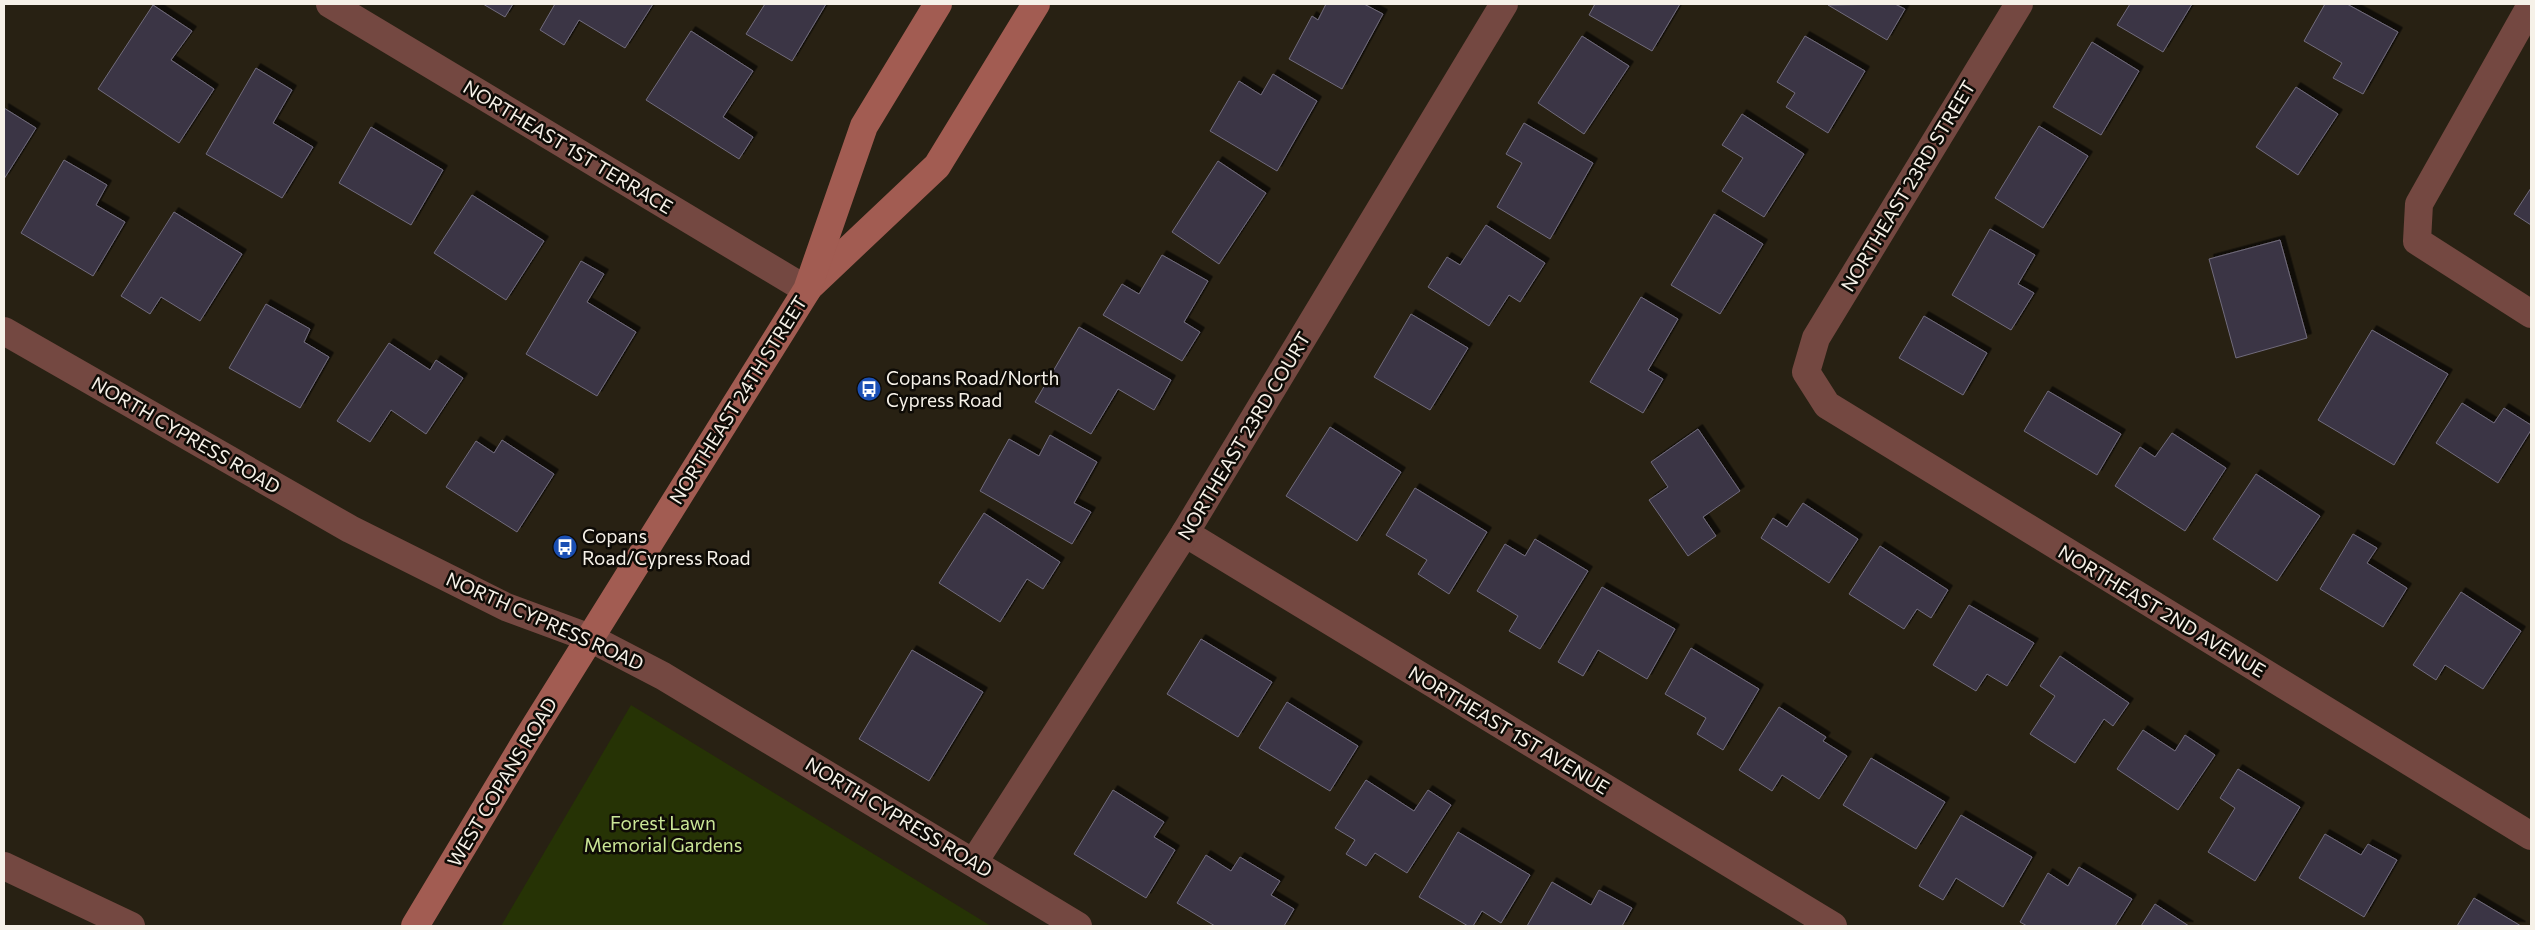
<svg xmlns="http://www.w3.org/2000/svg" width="2535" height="930" viewBox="0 0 2535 930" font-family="Commissioner,sans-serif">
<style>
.green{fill:#263305}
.building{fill:#3b3645;stroke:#716b7c;filter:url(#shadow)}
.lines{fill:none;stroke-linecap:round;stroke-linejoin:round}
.minor{stroke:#744841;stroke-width:28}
.secondary{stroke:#a25c52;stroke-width:28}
.labels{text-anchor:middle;stroke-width:5;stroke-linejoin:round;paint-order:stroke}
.street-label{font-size:19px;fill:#f6f1e8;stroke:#0e0b06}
.poi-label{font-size:19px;fill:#f6f1e8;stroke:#0e0b06;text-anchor:start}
.park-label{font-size:19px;fill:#cae696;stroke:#0e0b06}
</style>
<defs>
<filter id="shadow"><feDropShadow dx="4.5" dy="-4.5" stdDeviation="0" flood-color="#0009"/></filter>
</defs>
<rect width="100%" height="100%" fill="#282113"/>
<path class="green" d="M631 705 991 926H501Z"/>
<g class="building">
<path d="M483 4H513L505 17Z"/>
<path d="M555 4H653L625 48 579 20 564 45 540 30Z"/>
<path d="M765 4H826L792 61 746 34Z"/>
<path d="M1326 4H1364L1383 14 1342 89 1289 59 1312 16 1318 20Z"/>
<path d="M1595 4H1680L1652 51 1589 15Z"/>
<path d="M1895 4 1905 9 1887 40 1828 5Z"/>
<path d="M2130 4H2192L2163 52 2117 25Z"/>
<path d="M2325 4H2347L2398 32 2363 94 2333 78 2342 63 2304 41Z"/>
<path d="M153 5 192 31 171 60 214 89 179 143 98 89Z"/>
<path d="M691 31 753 71 723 117 753 137 739 159 646 100Z"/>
<path d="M1582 36 1629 66 1584 134 1538 103Z"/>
<path d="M1805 36 1865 71 1828 133 1786 107 1795 93 1777 82Z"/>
<path d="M2092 42 2139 71 2101 135 2053 107Z"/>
<path d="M256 68 292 90 273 123 313 147 282 198 206 154Z"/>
<path d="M1273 74 1317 101 1277 171 1210 131 1239 81 1261 95Z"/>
<path d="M2296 87 2338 114 2298 175 2256 147Z"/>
<path d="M4 108 36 128 4 179Z"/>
<path d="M1742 114 1804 154 1764 217 1722 191 1743 158 1722 145Z"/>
<path d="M1524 123 1593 163 1550 239 1497 207 1522 163 1506 154Z"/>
<path d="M2039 126 2088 156 2043 228 1995 198Z"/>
<path d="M371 127 443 170 411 225 339 183Z"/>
<path d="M64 160 107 185 96 205 125 222 93 276 21 233Z"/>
<path d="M1218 161 1266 193 1219 264 1172 232Z"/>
<path d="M2531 188V225L2514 214Z"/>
<path d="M472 195 544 241 506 300 434 253Z"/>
<path d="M174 212 242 254 200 321 161 297 150 314 121 296Z"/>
<path d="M1714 214 1763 244 1720 314 1671 285Z"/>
<path d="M1486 225 1545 263 1520 302 1509 295 1489 326 1428 287 1447 257 1460 265Z"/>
<path d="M1990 229 2035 255 2018 284 2034 293 2011 330 1952 295Z"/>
<path d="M2280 240 2307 338 2236 358 2209 259Z"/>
<path d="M1162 255 1208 281 1184 322 1200 332 1182 361 1103 315 1122 284 1139 294Z"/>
<path d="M581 261 604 274 587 302 636 332 597 396 526 354Z"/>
<path d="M1641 297 1678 319 1648 370 1663 379 1643 413 1590 382Z"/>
<path d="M266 304 310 329 304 342 329 357 300 408 229 368Z"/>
<path d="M1411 314 1468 348 1430 410 1374 377Z"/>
<path d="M1924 316 1987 353 1963 395 1899 358Z"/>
<path d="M1079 327 1171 380 1154 410 1118 389 1091 434 1035 402Z"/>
<path d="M2372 330 2448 374 2394 465 2318 420Z"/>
<path d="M389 343 430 370 436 360 463 378 426 434 391 410 370 442 337 421Z"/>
<path d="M2048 391 2121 434 2097 475 2024 431Z"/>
<path d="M2462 403 2494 423 2504 408 2531 425V430L2498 483 2436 443Z"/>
<path d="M1330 427 1401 472 1357 541 1286 496Z"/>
<path d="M1698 429 1740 491 1703 517 1716 536 1688 556 1649 500 1668 487 1651 462Z"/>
<path d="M2172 433 2226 468 2185 531 2115 486 2140 447 2155 457Z"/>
<path d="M1050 435 1097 462 1074 503 1091 512 1072 544 980 491 1009 439 1039 456Z"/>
<path d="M502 440 554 474 517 532 446 487 476 441 494 453Z"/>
<path d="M2256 474 2320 516 2277 581 2213 539Z"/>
<path d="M1415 488 1487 532 1449 594 1418 574 1427 560 1386 535Z"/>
<path d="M1803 503 1858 539 1829 583 1761 538 1773 518 1787 527Z"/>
<path d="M984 513 1060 562 1043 589 1027 579 1000 622 939 583Z"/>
<path d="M2353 534 2377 548 2367 563 2407 588 2383 627 2320 589Z"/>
<path d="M1535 539 1588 571 1540 649 1509 631 1518 616 1477 591 1505 544 1525 556Z"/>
<path d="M1880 546 1948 590 1931 618 1917 609 1904 629 1849 594Z"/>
<path d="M1602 587 1675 629 1647 679 1598 650 1583 676 1558 662Z"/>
<path d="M2461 592 2521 631 2483 689 2445 665 2436 680 2413 665Z"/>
<path d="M1969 605 2034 643 2007 686 1987 674 1976 691 1933 665Z"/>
<path d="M1201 639 1272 682 1238 737 1167 694Z"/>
<path d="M1691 648 1759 689 1723 750 1697 734 1706 718 1665 694Z"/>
<path d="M912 650 983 692 929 781 859 739Z"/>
<path d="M2060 656 2129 703 2113 726 2104 719 2075 763 2030 734 2055 696 2040 686Z"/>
<path d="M1287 702 1358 746 1330 791 1259 748Z"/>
<path d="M1779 707 1826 737 1823 741 1847 756 1819 799 1782 775 1772 791 1739 770Z"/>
<path d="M2143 730 2175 751 2185 735 2215 755 2178 810 2117 769Z"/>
<path d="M1871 758 1945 802 1916 849 1843 805Z"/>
<path d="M2238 769 2300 807 2255 881 2208 852 2235 808 2220 798Z"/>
<path d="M1366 780 1414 811 1428 790 1451 805 1407 873 1375 853 1366 866 1346 854 1355 840 1335 828Z"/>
<path d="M1113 790 1164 822 1154 837 1175 850 1146 898 1074 854Z"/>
<path d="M1961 815 2032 857 2003 907 1956 878 1943 900 1919 886Z"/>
<path d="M1458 832 1530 875 1501 923 1482 911 1473 926H1468L1419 897Z"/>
<path d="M2325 834 2361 855 2368 844 2397 860 2364 917 2299 878Z"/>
<path d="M1206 855 1231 871 1240 857 1280 881 1271 895 1294 909 1284 926H1215L1177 903Z"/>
<path d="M2079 867 2132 899 2115 926H2027L2020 922 2048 873 2068 886Z"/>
<path d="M1552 882 1591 905 1599 890 1632 908 1622 926H1527Z"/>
<path d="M2474 898 2521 926H2457Z"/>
<path d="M2155 904 2189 926H2141Z"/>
</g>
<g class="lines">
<g class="minor">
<path d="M330 4 807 290"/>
<path d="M2019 4 1816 338 1806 372 1827 405 2531 836"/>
<path d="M2531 5 2419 204 2417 241 2531 314"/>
<path d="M4 331 350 529 506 607 590 638 663 676 1078 926"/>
<path d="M1185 533 1833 926"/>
<path d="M974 862 1185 533 1504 4"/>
<path d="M4 866 131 926"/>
</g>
<g class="secondary">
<path d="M809 287 937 166 1036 4"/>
<path d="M415 926 529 736 807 290 864 126 938 4"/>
</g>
</g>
<defs>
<symbol id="bus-disc" viewBox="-11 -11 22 22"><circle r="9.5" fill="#1a4fb4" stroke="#0e0b06"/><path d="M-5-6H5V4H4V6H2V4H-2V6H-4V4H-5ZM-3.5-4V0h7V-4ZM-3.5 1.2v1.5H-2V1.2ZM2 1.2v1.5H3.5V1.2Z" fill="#fff"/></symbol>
</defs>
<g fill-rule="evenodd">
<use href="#bus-disc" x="855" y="375" width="28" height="28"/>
<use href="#bus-disc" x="551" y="533" width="28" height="28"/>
</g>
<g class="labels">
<g class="street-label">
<text transform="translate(568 147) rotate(31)" y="7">NORTHEAST 1ST TERRACE</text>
<text transform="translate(1908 186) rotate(-59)" y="7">NORTHEAST 23RD STREET</text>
<text transform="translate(738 400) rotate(-58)" y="7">NORTHEAST 24TH STREET</text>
<text transform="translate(186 435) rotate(30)" y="7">NORTH CYPRESS ROAD</text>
<text transform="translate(1244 436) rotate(-59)" y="7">NORTHEAST 23RD COURT</text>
<text transform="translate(2162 611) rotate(31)" y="7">NORTHEAST 2ND AVENUE</text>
<text transform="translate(545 621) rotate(24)" y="7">NORTH CYPRESS ROAD</text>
<text transform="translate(1509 730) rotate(31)" y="7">NORTHEAST 1ST AVENUE</text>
<text transform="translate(502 782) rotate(-59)" y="7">WEST COPANS ROAD</text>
<text transform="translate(899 817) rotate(31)" y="7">NORTH CYPRESS ROAD</text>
</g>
<g class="poi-label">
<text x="886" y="385">Copans Road/North<tspan x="886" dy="22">Cypress Road</tspan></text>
<text x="582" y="543">Copans<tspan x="582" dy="22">Road/Cypress Road</tspan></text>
</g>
<g class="park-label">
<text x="663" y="830">Forest Lawn<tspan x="663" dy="22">Memorial Gardens</tspan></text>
</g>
</g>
<rect width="2535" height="930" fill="none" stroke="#f6f1e8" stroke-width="10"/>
</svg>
